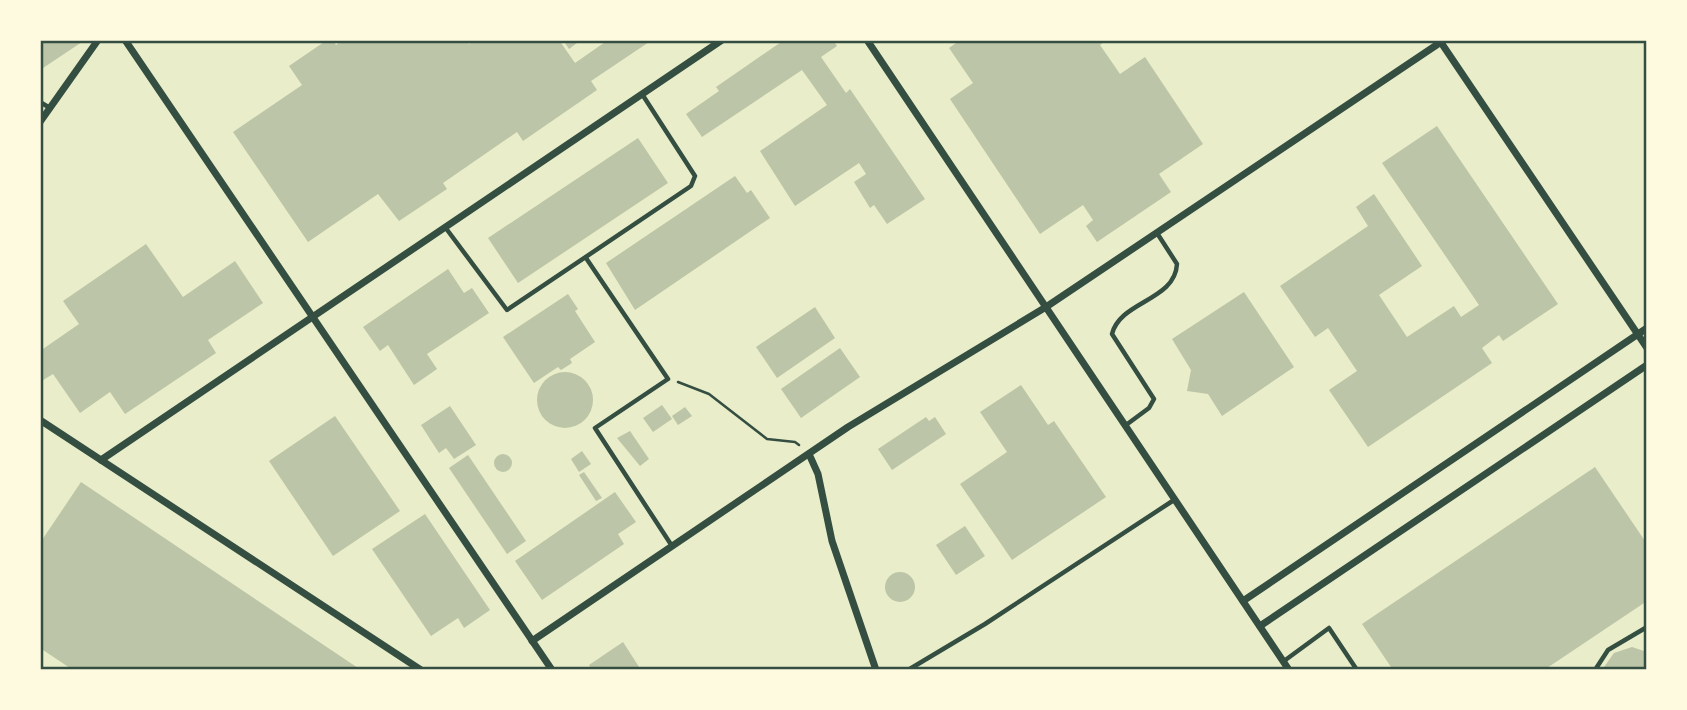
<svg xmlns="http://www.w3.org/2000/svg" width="1687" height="710" viewBox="0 0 1687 710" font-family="Cabin,sans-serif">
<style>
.building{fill:#bcc5a7}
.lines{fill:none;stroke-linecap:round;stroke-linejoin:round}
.path{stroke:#344e41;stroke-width:2.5}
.service{stroke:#344e41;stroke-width:4.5}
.minor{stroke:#344e41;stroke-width:7}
.neatline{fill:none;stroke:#344e41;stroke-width:2.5}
</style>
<rect width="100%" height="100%" fill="#e9edc9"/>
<g class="building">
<path d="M40 40H85L40 70Z"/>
<path d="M327 40H333L336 45 342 40H467L469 44 474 40H559L575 63 608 40H652L591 81 597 90 523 141 517 132 443 183 447 189 399 221 378 194 308 242 233 132 302 85 289 66Z"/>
<path d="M563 40H581L569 49Z"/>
<path d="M784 40H833L837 46 821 57 846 93 850 89 925 199 887 224 874 205 870 208 854 182 866 174 859 163 795 206 760 151 827 105 802 70 702 137 686 114 719 91 716 87Z"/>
<path d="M954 40H1107L1100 45 1120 74 1145 57 1203 144 1159 174 1171 192 1097 242 1086 226 1093 220 1083 205 1040 234 950 99 973 83 949 48 956 43Z"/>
<path d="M1437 126 1558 304 1503 341 1499 335 1482 348 1492 363 1368 447 1329 390 1357 371 1328 328 1315 337 1280 286 1368 226 1356 207 1374 194 1422 266 1379 295 1407 337 1454 306 1461 317 1479 305 1382 163Z"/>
<path d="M638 138 668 183 518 283 488 238Z"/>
<path d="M735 176 747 193 751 190 770 218 635 310 606 263Z"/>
<path d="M146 244 183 297 235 261 263 303 208 340 216 353 125 414 110 392 80 413 53 374 40 382V351L79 324 63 301Z"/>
<path d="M448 269 464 293 472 288 489 313 427 354 437 369 414 385 388 345 380 351 363 327Z"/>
<path d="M1244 292 1294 367 1222 416 1208 394 1187 391 1191 370 1172 339Z"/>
<path d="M568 294 578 309 575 311 595 342 570 359 572 363 561 370 558 367 534 383 503 337Z"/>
<path d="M815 307 835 338 777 378 756 347Z"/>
<path d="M840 348 860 377 801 418 781 389Z"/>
<circle cx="565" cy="400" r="28"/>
<path d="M1021 385 1048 425 1054 421 1106 497 1012 560 960 484 1007 452 980 412Z"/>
<path d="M662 405 672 419 653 432 643 418Z"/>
<path d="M450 406 476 445 454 459 446 448 439 453 421 425Z"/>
<path d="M685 407 692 416 678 425 672 416Z"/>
<path d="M335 416 400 511 333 556 269 461Z"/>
<path d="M926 417 929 421 935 417 946 434 892 470 878 449Z"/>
<path d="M630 431 649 459 640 466 617 438Z"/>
<path d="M582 451 591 464 579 472 571 459Z"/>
<circle cx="503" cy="463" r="9"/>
<path d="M468 455 526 541 507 554 449 468Z"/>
<path d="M1595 467 1647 544V601L1544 670H1393L1362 624Z"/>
<path d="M584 472 602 498 596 501 579 475Z"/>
<path d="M81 482 361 670H73L40 648V543Z"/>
<path d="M615 492 636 522 618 534 624 544 542 600 515 561Z"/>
<path d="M425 514 490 610 464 628 458 618 431 636 372 549Z"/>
<path d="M965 526 985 556 956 575 936 545Z"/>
<circle cx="900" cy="587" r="15"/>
<path d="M623 642 641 670H592L589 665Z"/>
<path d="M1632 647 1647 652V670H1602L1614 653Z"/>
</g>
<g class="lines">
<path class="path" d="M678 382 709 394 767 439 795 442 799 445"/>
<g class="service">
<path d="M40 102 50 108"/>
<path d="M445 227 507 310 691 186 695 176 642 94"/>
<path d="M586 258 668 379 595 428 672 546"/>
<path d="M1126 425 1149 408 1154 399 1112 334C1120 301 1175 301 1177 264L1157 233"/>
<path d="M1284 661 1329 628 1357 670"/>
<path d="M908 670 985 624 1174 500"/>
<path d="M1595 670 1608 650 1647 627"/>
</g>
<g class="minor">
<path d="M125 40 552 670"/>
<path d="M867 40 1289 670"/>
<path d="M1440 41 1647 348"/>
<path d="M40 122 98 40"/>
<path d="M40 420 421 670"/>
<path d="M809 454 818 474 832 541 876 670"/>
<path d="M101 460 722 40"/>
<path d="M1243 601 1647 328"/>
<path d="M1260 626 1647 365"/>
<path d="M532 641 848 427 1046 307 1444 40"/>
</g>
</g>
<rect width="1687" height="710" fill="none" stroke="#fefae0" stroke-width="84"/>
<rect x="42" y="42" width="1603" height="626" class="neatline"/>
</svg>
